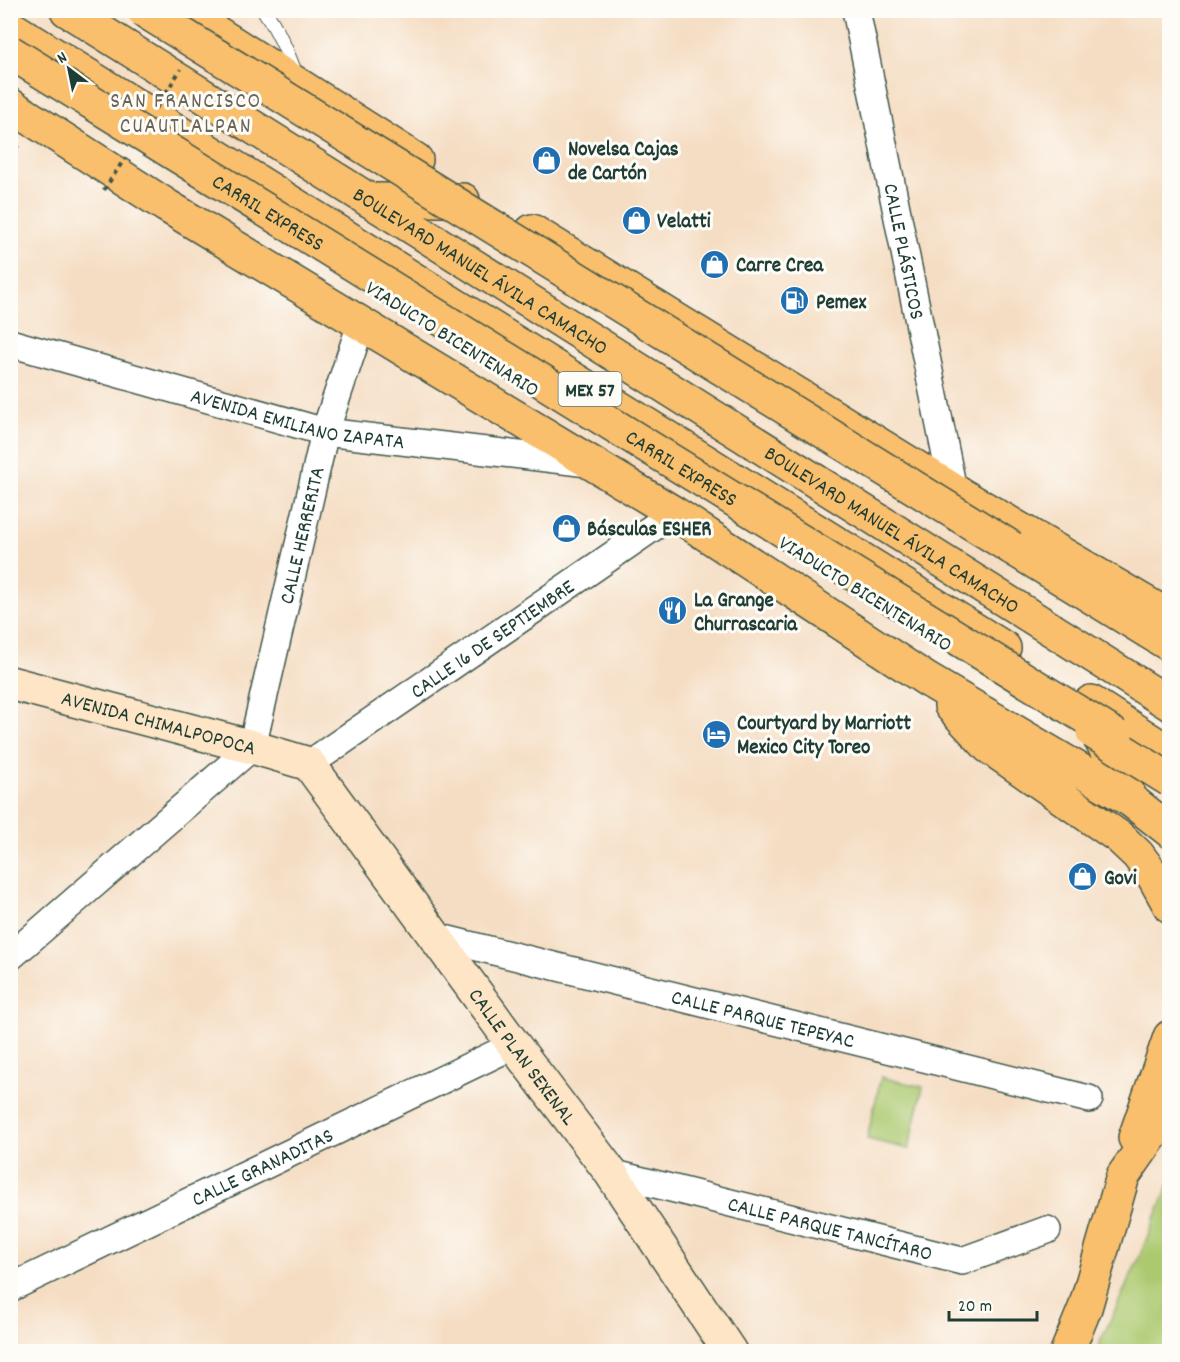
<svg xmlns="http://www.w3.org/2000/svg" width="1180" height="1362" viewBox="0 0 1180 1362" font-family="Dekko,sans-serif">
<style>
.green{fill:#acc970;stroke:#668352;stroke-width:1.5}
.lines{fill:none;stroke-linecap:round;stroke-linejoin:round}
.service-casing{stroke:#3f5549;stroke-width:16}
.minor-casing{stroke:#3f5549;stroke-width:30}
.secondary-casing{stroke:#3f5549;stroke-width:36}
.primary-casing{stroke:#3f5549;stroke-width:36}
.trunk-casing{stroke:#3f5549;stroke-width:36}
.motorway-casing{stroke:#3f5549;stroke-width:36}
.path{stroke:#3f5549;stroke-width:4;stroke-dasharray:4.5 4.5;stroke-linecap:butt}
.service{stroke:#fff;stroke-width:14}
.minor{stroke:#fff;stroke-width:27}
.secondary{stroke:#fde5c5;stroke-width:33}
.primary{stroke:#f9bf6d;stroke-width:33}
.trunk{stroke:#f9bf6d;stroke-width:33}
.motorway{stroke:#f9bf6d;stroke-width:33}
.motorway-bridge-casing{stroke:#3f5549;stroke-width:36;stroke-linecap:butt}
.path-bridge{stroke:#3f5549;stroke-width:4;stroke-dasharray:4.5 4.5;stroke-linecap:butt}
.motorway-bridge{stroke:#f9bf6d;stroke-width:33}
.labels{text-anchor:middle;stroke-width:6;stroke-linejoin:round;paint-order:stroke}
.shield{fill:#fdfcf7;stroke:#62766e;stroke-width:1.5}
.shield-label{font-size:20px;font-weight:bold;fill:#1f3d34}
.poi-label{font-size:21px;font-weight:bold;fill:#1f3d34;stroke:#fdfcf7;text-anchor:start}
.street-label{font-size:21px;fill:#1f3d34;stroke:#fdfcf7}
.neighbourhood-label{font-size:22px;letter-spacing:1.5px;fill:#6a6459;stroke:#fdfcf7}
</style>
<rect width="100%" height="100%" fill="#fdfcf7"/>
<filter id="ink" filterUnits="userSpaceOnUse"><feTurbulence type="fractalNoise" baseFrequency=".0167" numOctaves="2"/><feDisplacementMap in="SourceGraphic" scale="12" xChannelSelector="R" yChannelSelector="G"/><feConvolveMatrix kernelMatrix="1 2 1 2 8 2 1 2 1" color-interpolation-filters="sRGB"/></filter>
<filter id="wash" filterUnits="userSpaceOnUse"><feTurbulence type="fractalNoise" baseFrequency=".008" numOctaves="4" result="noise"/><feDisplacementMap in="SourceGraphic" scale="24" xChannelSelector="R" yChannelSelector="G"/><feGaussianBlur stdDeviation="1.35" result="paint"/><feColorMatrix in="noise" values="0 0 0 0 0 0 0 0 0 0 0 0 0 0 0 0 0 1.4 0 .05"/><feComposite in="paint" operator="in"/></filter>
<g filter="url(#wash)">
<rect width="100%" height="100%" fill="#f5ddc3"/>
<path class="green" d="M881 1077 923 1087 909 1149 867 1139Z
M1169 1184V1351H1096L1138 1260Z"/>
</g>
<g filter="url(#ink)">
<g class="lines">
<defs>
<path id="service" d="M264 10C278 30 288 53 296 76"/>
<g id="minor">
<path id="s1" d="M856 10 953 490"/>
<path id="s2" d="M10 343 325 432 588 463"/>
<path id="s3" d="M309 764 674 513"/>
<path id="s4" d="M437 937 1089 1099"/>
<path id="s5" d="M10 957 252 747 325 432 361 324"/>
<path id="s6" d="M611 1173 962 1261 1047 1230"/>
<path id="s7" d="M10 1288 514 1045"/>
</g>
<g id="secondary">
<path id="s8" d="M10 683 252 747 309 764 514 1045 611 1173 730 1352"/>
</g>
<path id="primary" d="M181 10 416 160
M10 105 167 206 674 513 926 679 1132 801 1170 831
M532 231 953 490 1170 617
M951 706 989 747 1119 837 1138 855 1154 877 1170 906
M1135 1138 1170 1037
M1067 1352 1085 1308 1123 1176 1165 1116 1170 1107"/>
<g id="trunk">
<path id="s9" d="M67 10 1170 704"/>
<path d="M10 27 1004 648"/>
<path d="M1091 702 1170 753"/>
</g>
<path id="motorway" d="M369 200H463
M1012 548 1170 645
M1093 724 1132 801"/>
</defs>
<use href="#service" class="service-casing"/>
<use href="#minor" class="minor-casing"/>
<use href="#secondary" class="secondary-casing"/>
<use href="#primary" class="primary-casing"/>
<use href="#trunk" class="trunk-casing"/>
<use href="#motorway" class="motorway-casing"/>
<path class="path" d="M10 163 18 146"/>
<use href="#service" class="service"/>
<use href="#minor" class="minor"/>
<use href="#secondary" class="secondary"/>
<use href="#primary" class="primary"/>
<use href="#trunk" class="trunk"/>
<use href="#motorway" class="motorway"/>
<defs>
<g id="motorway-bridge">
<path d="M143 10 1012 548"/>
<path id="s10" d="M10 52 1116 736"/>
<path d="M1093 732 1170 780"/>
</g>
</defs>
<use href="#motorway-bridge" class="motorway-bridge-casing"/>
<path class="path-bridge" d="M156 108 181 69
M104 190 125 158"/>
<use href="#motorway-bridge" class="motorway-bridge"/>
</g>
</g>
<defs>
<symbol id="shop-disc" viewBox="-11 -11 22 22"><circle r="9.5" fill="#1f6fb2" stroke="#fdfcf7"/><path d="M-5-2.5h2.3a2.7 3.5 0 0 1 5.4 0H5L5.5 6h-11ZM-1.5-2.5h3a1.5 2.3 0 0 0-3 0Z" fill="#fff"/></symbol>
<symbol id="fuel-disc" viewBox="-11 -11 22 22"><circle r="9.5" fill="#1f6fb2" stroke="#fdfcf7"/><path d="M-5.5-6h7V0h2V4h1.3V-2.5L3-4.5l.8-.8L6-3V5H2.5V1h-1V6h-7ZM-4.2-4.7v3.2H.2V-4.7Z" fill="#fff"/></symbol>
<symbol id="restaurant-disc" viewBox="-11 -11 22 22"><circle r="9.5" fill="#1f6fb2" stroke="#fdfcf7"/><path d="M-5-6h1v4h1v-4h1v4h1v-4h1v5L-1.5 .5V6h-2V.5L-5-1ZM5-6V6H3V1.5H1.5Q1.5-4 5-6Z" fill="#fff"/></symbol>
<symbol id="hotel-disc" viewBox="-11 -11 22 22"><circle r="9.5" fill="#1f6fb2" stroke="#fdfcf7"/><path d="M-6-4.5h1.5V1H6V5H4.5V3h-9V5H-6ZM-4 0a1.8 1.8 0 1 1 3.6 0ZM.5 0V-2.5h3Q6-2.5 6 0Z" fill="#fff"/></symbol>
</defs>
<g fill-rule="evenodd">
<use href="#shop-disc" x="530" y="144" width="33" height="33"/>
<use href="#shop-disc" x="620" y="204" width="33" height="33"/>
<use href="#shop-disc" x="698" y="248" width="33" height="33"/>
<use href="#fuel-disc" x="778" y="284" width="33" height="33"/>
<use href="#shop-disc" x="550" y="512" width="33" height="33"/>
<use href="#restaurant-disc" x="656" y="594" width="33" height="33"/>
<use href="#hotel-disc" x="700" y="718" width="33" height="33"/>
<use href="#shop-disc" x="1066" y="860" width="33" height="33"/>
</g>
<g class="labels">
<rect class="shield" x="558.5" y="372" width="63" height="34" rx="4.5"/>
<g class="shield-label">
<text x="590" y="396">MEX 57</text>
</g>
<g class="poi-label">
<text x="568" y="155">Novelsa Cajas<tspan x="568" dy="24">de Cartón</tspan></text>
<text x="657" y="227">Velatti</text>
<text x="736" y="271">Carre Crea</text>
<text x="816" y="308">Pemex</text>
<text x="587" y="535">Básculas ESHER</text>
<text x="694" y="606">La Grange<tspan x="694" dy="24">Churrascaria</tspan></text>
<text x="737" y="729">Courtyard by Marriott<tspan x="737" dy="24">Mexico City Toreo</tspan></text>
<text x="1104" y="884">Govi</text>
</g>
<g class="street-label">
<text dy="7" stroke="none"><textPath href="#s10" startOffset="304">CARRIL EXPRESS</textPath></text>
<text dy="7" stroke="none"><textPath href="#s1" startOffset="246">CALLE PLÁSTICOS</textPath></text>
<text dy="7" stroke="none"><textPath href="#s9" startOffset="489">BOULEVARD MANUEL ÁVILA CAMACHO</textPath></text>
<text transform="translate(453 338) rotate(32)" y="7">VIADUCTO BICENTENARIO</text>
<text dy="7" stroke="none"><textPath href="#s2" startOffset="298">AVENIDA EMILIANO ZAPATA</textPath></text>
<text dy="7" stroke="none"><textPath href="#s10" startOffset="790">CARRIL EXPRESS</textPath></text>
<text dy="7" stroke="none"><textPath href="#s9" startOffset="975">BOULEVARD MANUEL ÁVILA CAMACHO</textPath></text>
<text dy="7" stroke="none"><textPath href="#s5" startOffset="538">CALLE HERRERITA</textPath></text>
<text transform="translate(866 593) rotate(32)" y="7">VIADUCTO BICENTENARIO</text>
<text dy="7" stroke="none"><textPath href="#s3" startOffset="222">CALLE 16 DE SEPTIEMBRE</textPath></text>
<text dy="7" stroke="none"><textPath href="#s8" startOffset="154">AVENIDA CHIMALPOPOCA</textPath></text>
<text dy="7" stroke="none"><textPath href="#s4" startOffset="336">CALLE PARQUE TEPEYAC</textPath></text>
<text dy="7" stroke="none"><textPath href="#s8" startOffset="672">CALLE PLAN SEXENAL</textPath></text>
<text dy="7" stroke="none"><textPath href="#s7" startOffset="280">CALLE GRANADITAS</textPath></text>
<text dy="7" stroke="none"><textPath href="#s6" startOffset="226">CALLE PARQUE TANCÍTARO</textPath></text>
</g>
<g class="neighbourhood-label">
<text x="186" y="107">SAN FRANCISCO<tspan x="186" dy="25">CUAUTLALPAN</tspan></text>
</g>
</g>
<rect width="1180" height="1362" fill="none" stroke="#fdfcf7" stroke-width="36"/>
<g transform="translate(69 69) rotate(328)" stroke="#fdfcf7" stroke-width="4.5" paint-order="stroke">
<path d="M0-4.5L10 22L0 15L-10 22Z" fill="#1f3d34"/>
<text y="-9" font-size="16" font-weight="bold" text-anchor="middle" fill="#1f3d34">N</text>
</g>
<path d="M949 1311v9h88v-9" fill="none" stroke="#1f3d34" stroke-width="3"/>
<text x="958" y="1311" font-size="18" fill="#1f3d34" stroke="#fdfcf7" stroke-width="4.5" paint-order="stroke">20 m</text>
</svg>
